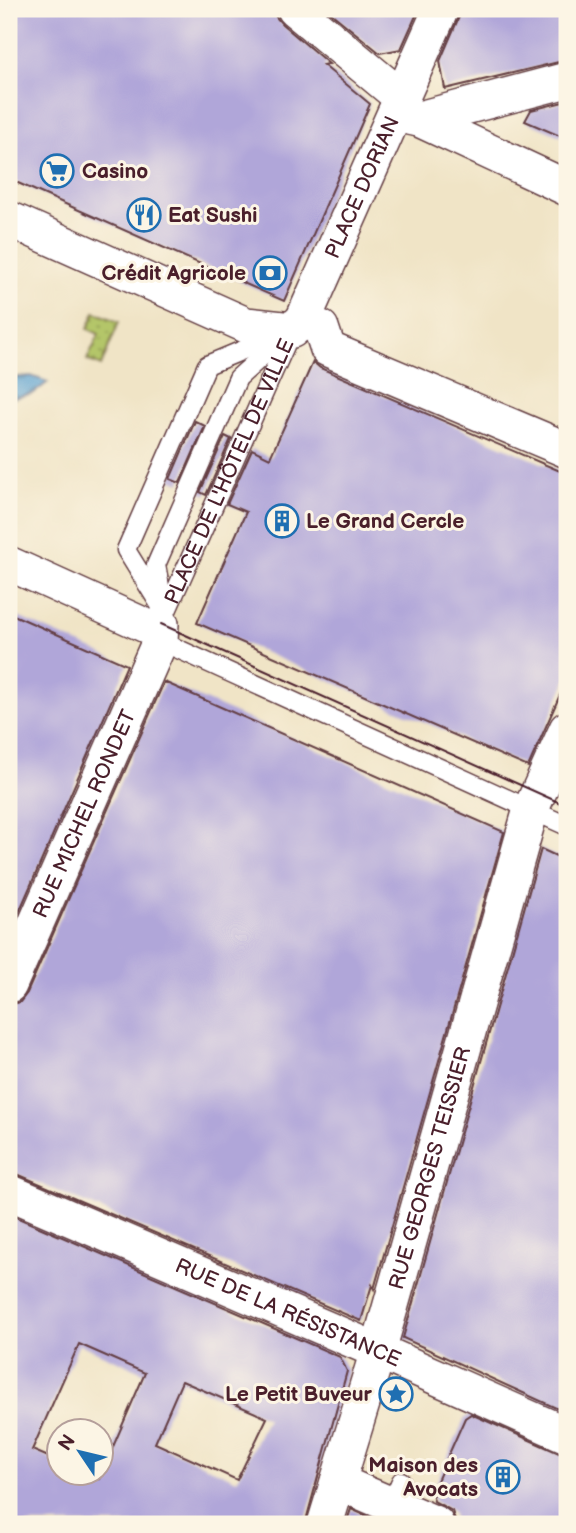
<svg xmlns="http://www.w3.org/2000/svg" width="576" height="1533" viewBox="0 0 576 1533" font-family="'Balsamiq Sans',sans-serif">
<style>
.garden{fill:url(#garden-dots);stroke:#7f724a;stroke-width:2}
.water{fill:url(#water-waves);stroke:#52607e;stroke-width:2}
.building{fill:#b0a6d9;fill-rule:evenodd}
.lines{fill:none;stroke-linecap:round;stroke-linejoin:round}
.lane-casing{stroke:#633d42;stroke-width:21}
.street-casing{stroke:#633d42;stroke-width:38}
.lane{stroke:#fff;stroke-width:18}
.street{stroke:#fff;stroke-width:35}
.tram{stroke:#4a1f2b;stroke-width:2}
.labels{text-anchor:middle;stroke-width:6;stroke-linejoin:round;paint-order:stroke}
.poi-label{font-size:21px;font-weight:bold;fill:#4a1f2b;stroke:#fcf5e5;text-anchor:start}
.street-label{font-size:21px;fill:#4a1f2b;stroke:#fcf5e5}
</style>
<defs>
<pattern id="garden-dots" width="8" height="8" patternUnits="userSpaceOnUse" patternTransform="scale(1.75)"><rect width="8" height="8" fill="#b4c669"/><path d="M2 2h.1M6 6h.1" fill="none" stroke="#94a057" stroke-width="1.8" stroke-linecap="round"/></pattern>
<pattern id="water-waves" width="16" height="10" patternUnits="userSpaceOnUse" patternTransform="scale(1.75)"><rect width="16" height="10" fill="#5ba1d0"/><path d="M0 5q4-4 8 0t8 0" fill="none" stroke="#4d83a9"/></pattern>
</defs>
<rect width="100%" height="100%" fill="#fcf5e5"/>
<filter id="ink" filterUnits="userSpaceOnUse"><feTurbulence type="fractalNoise" baseFrequency=".0143" numOctaves="2"/><feDisplacementMap in="SourceGraphic" scale="14" xChannelSelector="R" yChannelSelector="G"/><feConvolveMatrix kernelMatrix="1 2 1 2 8 2 1 2 1" color-interpolation-filters="sRGB"/></filter>
<filter id="wash" filterUnits="userSpaceOnUse"><feTurbulence type="fractalNoise" baseFrequency=".00686" numOctaves="4" result="noise"/><feDisplacementMap in="SourceGraphic" scale="28" xChannelSelector="R" yChannelSelector="G"/><feGaussianBlur stdDeviation="1.57" result="paint"/><feColorMatrix in="noise" values="0 0 0 0 0 0 0 0 0 0 0 0 0 0 0 0 0 1.4 0 .05"/><feComposite in="paint" operator="in"/></filter>
<g filter="url(#wash)">
<rect width="100%" height="100%" fill="#f0e4c6"/>
<path class="garden" d="M95 312 119 322 101 366 87 360 99 334 88 329Z"/>
<path class="water" d="M31 376 48 382 34 393 9 399V378Z"/>
<g id="blocks">
<path class="building" d="M9 9H275L276 17 282 24 329 64 323 65 370 104 284 301 9 179Z
M326 9H419L401 49 380 53Z
M461 9H567V60L445 89 440 61 459 17Z
M567 101V139L525 121 531 110Z
M313 362 320 368 567 474V679L528 767 197 623 246 512 227 504 252 449 270 458Z
M195 421 205 426 180 483 170 479Z
M225 436 231 439 206 495 200 492Z
M9 613 127 665 9 935Z
M164 682 504 832 374 1289 372 1285 361 1321 17 1174 9 1172V1005L20 1002 27 993Z
M541 849 567 861V1413L403 1338Z
M9 1214 340 1357 347 1371 305 1524H9ZM79 1344 145 1373 99 1479 87 1474H60V1462L32 1450ZM182 1381 267 1418 237 1480 155 1443Z
M471 1414 559 1453 567 1455V1524H456L452 1511 434 1501 432 1492 465 1418Z
M351 1509 367 1516 385 1524H346Z"/>
</g>
</g>
<g filter="url(#ink)">
<use href="#blocks" fill-opacity="0" stroke="#633d42" stroke-width="2"/>
<g class="lines">
<defs>
<g id="lane">
<path id="s1" d="M9 555 161 624 292 330"/>
<path d="M9 572 567 826"/>
<path d="M163 603 156 565 238 378 281 339"/>
<path d="M165 613 126 550 207 365 279 335"/>
<path d="M390 1505 401 1481"/>
</g>
<g id="street">
<path d="M295 9 402 98"/>
<path d="M395 114 419 119 567 188"/>
<path d="M419 119 567 80"/>
<path id="s2" d="M9 219 246 325 292 330 303 320 441 9"/>
<path d="M303 320 321 328 328 349 567 450"/>
<path id="s3" d="M9 985 160 641 161 624"/>
<path id="s4" d="M9 1192 378 1351 567 1435"/>
<path d="M338 1482 436 1524"/>
<path id="s5" d="M325 1524 378 1351 531 809 567 729"/>
</g>
</defs>
<use href="#lane" class="lane-casing"/>
<use href="#street" class="street-casing"/>
<use href="#lane" class="lane"/>
<use href="#street" class="street"/>
<path class="tram" d="M161 624 567 806"/>
</g>
</g>
<defs>
<symbol id="supermarket-ring" viewBox="-11 -11 22 22"><circle r="9.5" fill="#fcf5e5" stroke="#1f6fb2" stroke-width="1.5"/><path d="M-6-5.5h2.5l.6 2H6L4.5 2H-2.5L-4.4-4H-6ZM-1.5 3.2a1.3 1.3 0 1 0 .1 0ZM3 3.2a1.3 1.3 0 1 0 .1 0Z" fill="#1f6fb2"/></symbol>
<symbol id="restaurant-ring" viewBox="-11 -11 22 22"><circle r="9.5" fill="#fcf5e5" stroke="#1f6fb2" stroke-width="1.5"/><path d="M-5-6h1v4h1v-4h1v4h1v-4h1v5L-1.5 .5V6h-2V.5L-5-1ZM5-6V6H3V1.5H1.5Q1.5-4 5-6Z" fill="#1f6fb2"/></symbol>
<symbol id="bank-ring" viewBox="-11 -11 22 22"><circle r="9.5" fill="#fcf5e5" stroke="#1f6fb2" stroke-width="1.5"/><path d="M-6-4H6V4H-6ZM0-2.3a2.3 2.3 0 1 0 0 4.6a2.3 2.3 0 1 0 0-4.6Z" fill="#1f6fb2"/></symbol>
<symbol id="building-ring" viewBox="-11 -11 22 22"><circle r="9.5" fill="#fcf5e5" stroke="#1f6fb2" stroke-width="1.5"/><path d="M-4-6H4V6H1V3H-1V6H-4ZM-2.5-4.3h1.7v1.8h-1.7ZM.8-4.3h1.7v1.8H.8ZM-2.5-1h1.7V.8h-1.7ZM.8-1h1.7V.8H.8Z" fill="#1f6fb2"/></symbol>
<symbol id="sight-ring" viewBox="-11 -11 22 22"><circle r="9.5" fill="#fcf5e5" stroke="#1f6fb2" stroke-width="1.5"/><path d="M0-6L1.8-2.2L6-1.7L2.9 1.2L3.7 5.4L0 3.3L-3.7 5.4L-2.9 1.2L-6-1.7L-1.8-2.2Z" fill="#1f6fb2"/></symbol>
</defs>
<g fill-rule="evenodd">
<use href="#supermarket-ring" x="38" y="152" width="38" height="38"/>
<use href="#restaurant-ring" x="125" y="196" width="38" height="38"/>
<use href="#bank-ring" x="251" y="254" width="38" height="38"/>
<use href="#building-ring" x="263" y="502" width="38" height="38"/>
<use href="#sight-ring" x="377" y="1375" width="38" height="38"/>
<use href="#building-ring" x="484" y="1458" width="38" height="38"/>
</g>
<g class="labels">
<g class="poi-label">
<text x="82" y="178">Casino</text>
<text x="168" y="222">Eat Sushi</text>
<text x="246" y="280" text-anchor="end">Crédit Agricole</text>
<text x="306" y="528">Le Grand Cercle</text>
<text x="372" y="1401" text-anchor="end">Le Petit Buveur</text>
<text x="478" y="1472" text-anchor="end">Maison des<tspan x="478" dy="24">Avocats</tspan></text>
</g>
<g class="street-label">
<text dy="7" stroke="none"><textPath href="#s2" startOffset="466">PLACE DORIAN</textPath></text>
<text dy="7" stroke="none"><textPath href="#s1" startOffset="334">PLACE DE L'HÔTEL DE VILLE</textPath></text>
<text dy="7" stroke="none"><textPath href="#s3" startOffset="187">RUE MICHEL RONDET</textPath></text>
<text dy="7" stroke="none"><textPath href="#s5" startOffset="371">RUE GEORGES TEISSIER</textPath></text>
<text dy="7" stroke="none"><textPath href="#s4" startOffset="304">RUE DE LA RÉSISTANCE</textPath></text>
</g>
</g>
<rect width="576" height="1533" fill="none" stroke="#fcf5e5" stroke-width="35"/>
<g transform="translate(80 1452) rotate(305)"><circle r="33" fill="#fcf5e5" stroke="#b59f9b" stroke-width="2"/>
<path d="M0-5L12 26L0 18L-12 26Z" fill="#1f6fb2"/>
<text y="-10" font-size="19" font-weight="bold" text-anchor="middle" fill="#4a1f2b">N</text>
</g>
</svg>
